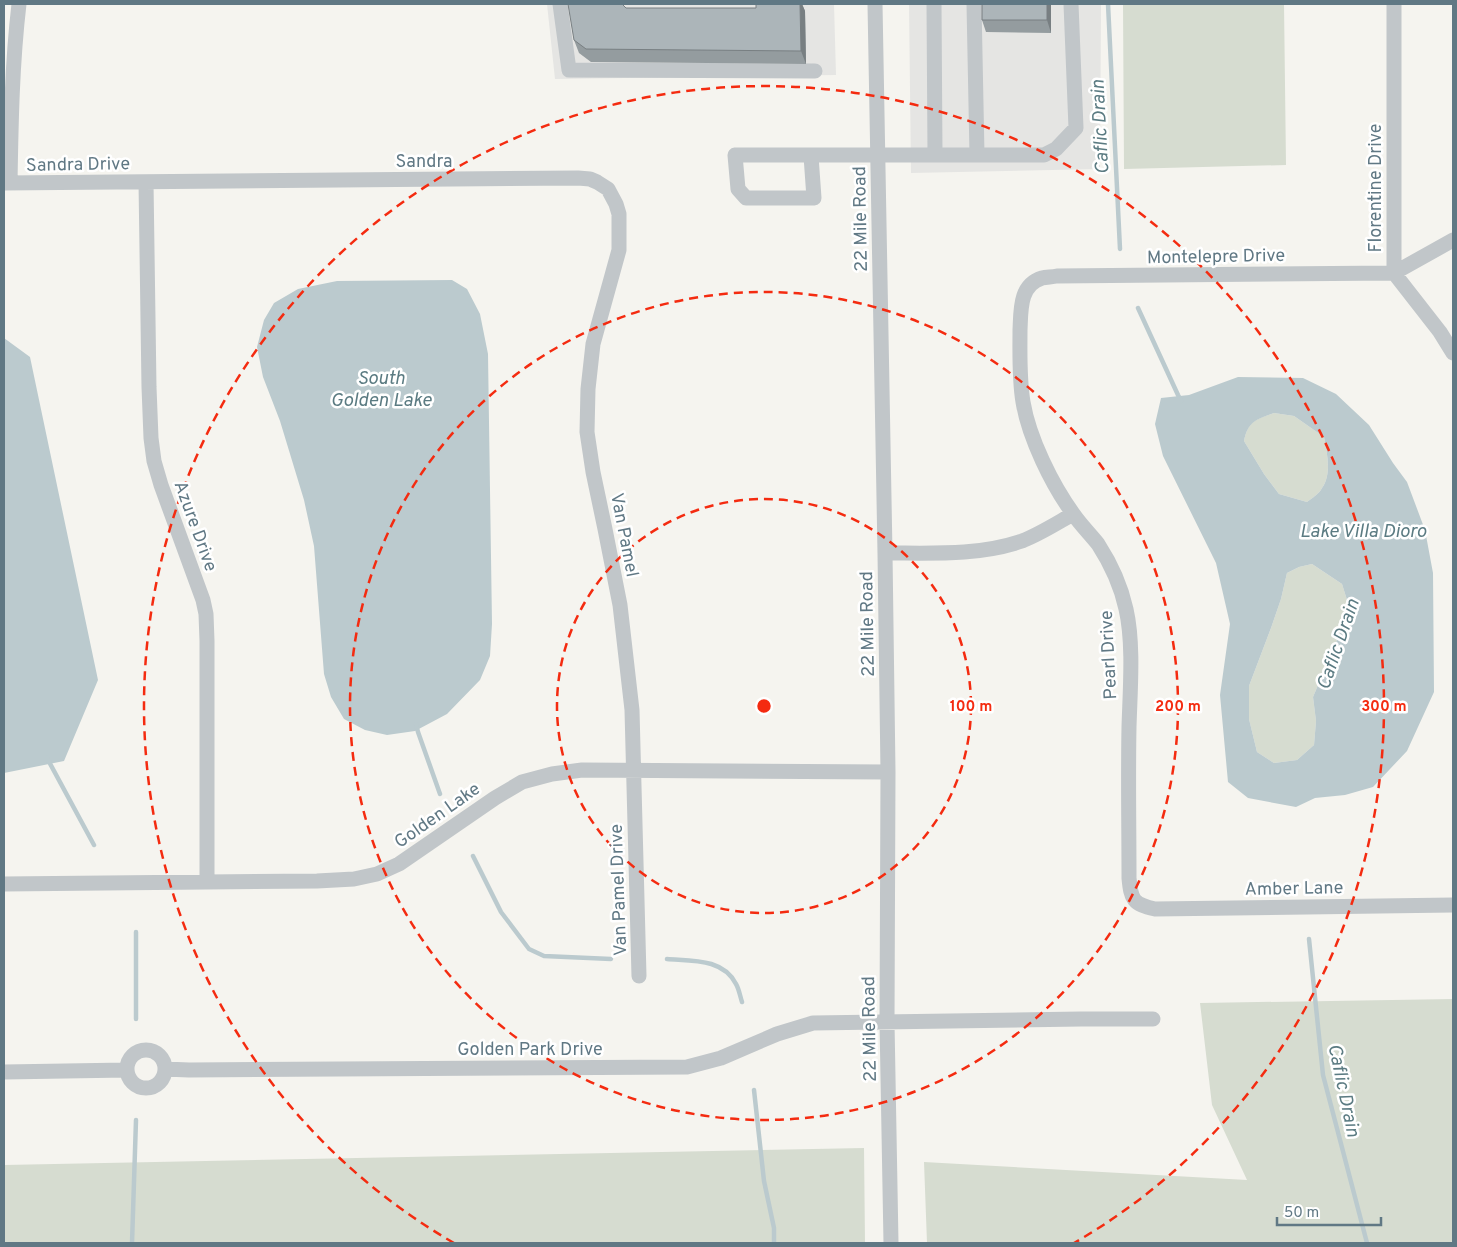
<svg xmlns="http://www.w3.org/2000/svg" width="1457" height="1247" viewBox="0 0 1457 1247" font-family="Overpass,sans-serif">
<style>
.built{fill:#e5e5e3}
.green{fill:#d6dcd0}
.water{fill:#bbcace;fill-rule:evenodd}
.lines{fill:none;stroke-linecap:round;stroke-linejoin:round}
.stream{stroke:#bbcace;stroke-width:4.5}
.minor{stroke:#c1c6c9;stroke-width:15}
.wall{fill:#949c9f}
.shaded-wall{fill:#787f82}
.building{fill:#acb5b9;stroke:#787f82}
.ring{fill:none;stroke:#f42b10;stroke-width:2.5;stroke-dasharray:9 6}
.labels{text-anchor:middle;stroke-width:5;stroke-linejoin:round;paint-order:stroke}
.street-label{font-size:18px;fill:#607884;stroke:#fff}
.water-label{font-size:19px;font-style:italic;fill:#5b7b82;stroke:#fff}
.centre{fill:#f42b10;stroke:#fff;stroke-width:2.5}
.ring-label{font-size:15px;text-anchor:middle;font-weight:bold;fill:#f42b10;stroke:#fff;stroke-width:5;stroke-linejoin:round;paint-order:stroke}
</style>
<rect width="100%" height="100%" fill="#f5f4ef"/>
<path class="built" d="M547 4H834L836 75 555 79Z
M909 4H1101L1100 169 911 173Z"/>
<path class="green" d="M1123 4H1284L1286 165 1124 169Z
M1274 413 1294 416 1324 437C1327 453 1332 474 1322 488 1319 494 1312 498 1307 502L1279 494 1264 474 1244 441C1248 421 1256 419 1274 413Z
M1312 564 1342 584 1347 600 1343 626 1313 697 1316 721 1314 745 1297 760 1274 763 1257 752 1249 719V686L1271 628 1281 599 1287 573 1299 567Z
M1453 999V1243H927L924 1162 1247 1180 1212 1105 1200 1003Z
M864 1148 865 1243H4V1165Z"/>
<path class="water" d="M452 280 467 289 480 314 488 354 492 624 490 656 480 680 447 714 415 731 387 735 365 730 344 719 331 697 324 674 314 546 304 500 280 421 263 377 257 347 264 320 274 303 298 289 337 281Z
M4 338 30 357 98 680 64 761 4 773Z
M1238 377 1303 378 1336 394 1369 425 1393 463 1407 482 1425 530 1433 573 1434 692 1407 751 1373 787 1345 795 1315 798 1296 807 1248 798 1228 782 1220 695 1230 624 1216 563 1163 456 1155 424 1161 398 1189 395ZM1274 413 1294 416 1324 437C1327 453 1332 474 1322 488 1319 494 1312 498 1307 502L1279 494 1264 474 1244 441C1248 421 1257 419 1274 413ZM1312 564 1342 584 1347 600 1343 626 1313 697 1316 721 1314 745 1297 760 1274 763 1257 752 1249 719V686L1271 628 1281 599 1287 573 1299 567Z"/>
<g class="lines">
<path class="stream" d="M1108 4 1120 249
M1138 308 1178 395 1181 401
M416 724 418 732 440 794
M47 758 94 845
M473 856 501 912 529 949 544 956 611 959
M136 932V1019
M1309 939 1323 1075 1367 1243
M667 959C691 961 723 958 736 984 739 989 740 996 742 1002
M754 1090 764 1181 774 1228V1243
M132 1243 136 1120"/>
<path class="minor" d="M560 4 569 70 815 71
M875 4 885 553 888 772 887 1022 891 1243
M934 4 935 155
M974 4 977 155
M1394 4V273L1440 332 1453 353
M811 156 814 198H746L738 189 735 155H1044L1056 149 1076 128 1071 4
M146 182 149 387 151 438 154 461 161 485 203 600 206 614 207 641V882
M4 183 578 178 590 179 597 182 608 189 616 204 619 214V250L593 344 588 389 587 432 593 472 605 529 620 605 632 710 639 976
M10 183C11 123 12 64 19 4
M1453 240 1394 273 1057 276C1052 277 1046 277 1042 278 1019 285 1021 311 1020 330 1020 353 1019 378 1023 402 1029 438 1052 485 1074 515 1081 525 1090 534 1098 544 1111 564 1121 586 1126 609 1134 644 1130 691 1129 727 1128 777 1129 828 1129 878 1131 900 1133 904 1155 909L1453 905
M885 553C931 553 978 556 1022 541 1040 534 1057 523 1073 514
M4 884 317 881 354 879 377 874 399 864 495 798 522 782 552 774 582 770 888 772
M127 1069a19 19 0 1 1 38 0a19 19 0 1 1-38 0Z
M165 1069 189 1070 687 1067 721 1058 777 1034 813 1023 1081 1019H1153
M4 1072 127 1070"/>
</g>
<path class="wall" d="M756 4H802L805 11 806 64 591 62 579 53 574 40 626 8H756Z
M1051 4V33L986 32 982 20Z"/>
<path class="shaded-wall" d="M800 4H802L805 11 806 64 801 51Z
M1047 4H1051V33L1047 20Z"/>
<path class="building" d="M568 4H622L626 8H756V4H800L801 51 586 49 574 40Z
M982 4H1047V20H982Z"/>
<g class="ring">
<circle cx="764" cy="706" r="207"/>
<circle cx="764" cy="706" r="414"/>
<path d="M454 1243A620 620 0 1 1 1074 1243"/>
</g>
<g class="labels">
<g class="street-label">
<text x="424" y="167">Sandra</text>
<text transform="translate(78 164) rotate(-1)" y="6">Sandra Drive</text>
<text transform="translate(1375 188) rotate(-90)" y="6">Florentine Drive</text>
<text transform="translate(860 219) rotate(-91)" y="6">22 Mile Road</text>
<text transform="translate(1216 256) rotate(-1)" y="6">Montelepre Drive</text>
<text transform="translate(196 526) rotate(70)" y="6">Azure Drive</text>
<text transform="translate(625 535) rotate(79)" y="6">Van Pamel</text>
<text transform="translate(867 624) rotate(-91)" y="6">22 Mile Road</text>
<text transform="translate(1108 655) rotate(-93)" y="6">Pearl Drive</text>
<text transform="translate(437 815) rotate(-35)" y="6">Golden Lake</text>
<text transform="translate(1294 888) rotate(-1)" y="6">Amber Lane</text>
<text transform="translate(618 890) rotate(-92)" y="6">Van Pamel Drive</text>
<text transform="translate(869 1029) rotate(-91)" y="6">22 Mile Road</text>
<text x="530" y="1055">Golden Park Drive</text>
</g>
<g class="water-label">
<text transform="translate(1099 127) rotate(-93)" y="7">Caflic Drain</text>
<text x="381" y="384">South<tspan x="381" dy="22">Golden Lake</tspan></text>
<text x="1363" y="537">Lake Villa Dioro</text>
<text transform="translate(1337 644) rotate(-71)" y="7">Caflic Drain</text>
<text transform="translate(1345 1090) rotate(78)" y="7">Caflic Drain</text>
</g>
</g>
<circle cx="764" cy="706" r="8" class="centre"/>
<g class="ring-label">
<text x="971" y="711">100 m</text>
<text x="1178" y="711">200 m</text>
<text x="1384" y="711">300 m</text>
</g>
<rect width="1457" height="1247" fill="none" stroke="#607884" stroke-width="10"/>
<path d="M1277 1217v8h104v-8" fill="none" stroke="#607884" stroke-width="2.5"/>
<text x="1284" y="1217" font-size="15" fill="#607884" stroke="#ffffff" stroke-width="4" paint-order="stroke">50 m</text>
</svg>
